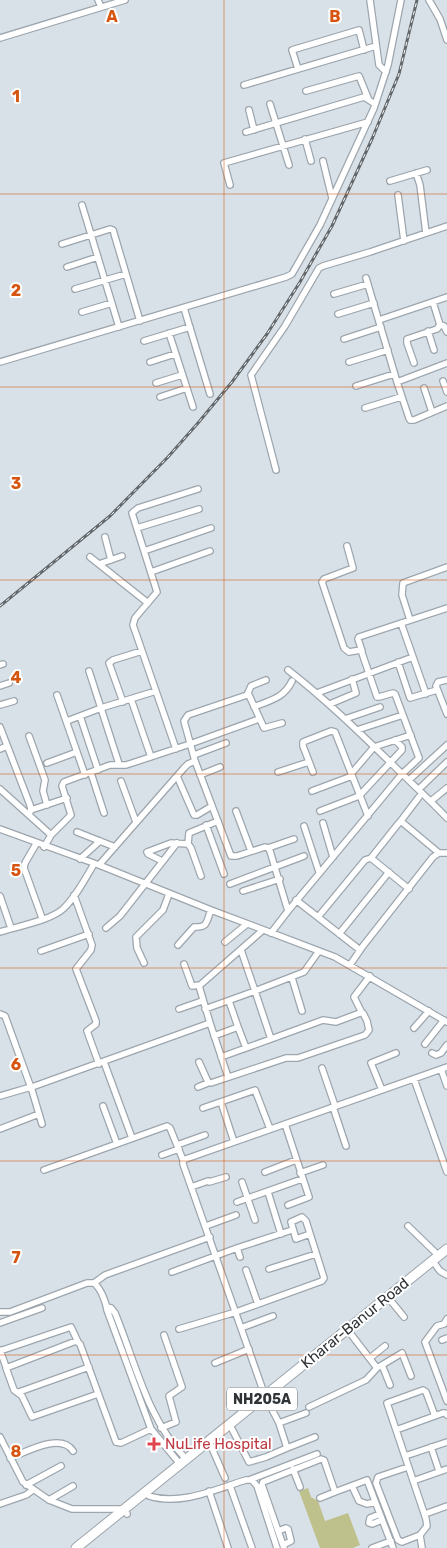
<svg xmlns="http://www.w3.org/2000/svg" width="447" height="1548" viewBox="0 0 447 1548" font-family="Rubik,sans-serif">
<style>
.green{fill:#bfc18c}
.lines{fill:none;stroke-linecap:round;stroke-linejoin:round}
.minor-casing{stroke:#9da5ad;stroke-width:8}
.highway-casing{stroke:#9da5ad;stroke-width:11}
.minor{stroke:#fff;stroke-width:5.5}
.highway{stroke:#fff;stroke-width:9}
.rail-casing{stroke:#61676b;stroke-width:3}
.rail{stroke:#fff;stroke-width:1;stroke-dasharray:4;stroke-linecap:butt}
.grid{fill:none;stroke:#d65510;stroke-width:1;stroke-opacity:0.55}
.health-dot{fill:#e0444e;stroke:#fff;stroke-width:2}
.labels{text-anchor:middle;stroke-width:4;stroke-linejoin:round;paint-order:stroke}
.shield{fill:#fff;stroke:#6e7173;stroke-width:1}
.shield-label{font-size:14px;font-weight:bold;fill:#303437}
.street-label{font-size:15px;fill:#303437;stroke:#fff}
.health-label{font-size:15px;fill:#be3a42;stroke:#fff;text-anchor:start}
.grid-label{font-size:16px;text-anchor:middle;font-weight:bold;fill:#d65510;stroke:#fff;stroke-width:4;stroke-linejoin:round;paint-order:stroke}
</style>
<rect width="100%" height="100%" fill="#d8e1e8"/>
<path class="green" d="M308 1488 311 1497 318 1501 325 1521 348 1513 360 1545 353 1548H320L299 1491Z"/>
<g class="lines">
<defs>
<path id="minor" d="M98 0 101 7
M370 0 379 65 386 72
M429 0 440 19 447 40
M0 38 125 0
M298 69 292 50 359 30 364 50
M244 85 376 46
M306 91 359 76 368 98
M270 104 289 165
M249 110 254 130
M246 132 364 97 375 104
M305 139 311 161
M323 161 332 198
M416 173 420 185 426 233
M390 181 427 170
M230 185 224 163 368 122
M398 195 404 241
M82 205 119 327
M62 244 110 229 113 230 140 321
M67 267 98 257
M366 278 397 382 409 418 410 420H414L447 406
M75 289 126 274
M334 294 368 284
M184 308 210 394
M82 312 112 303
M338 314 374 303
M379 320 447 297
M440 325 444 326 447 332
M428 331 434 350
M169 333 193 407
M344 339 381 327
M144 341 190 327
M0 362 286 277 292 274 320 225 374 108 388 65 401 0
M150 362 175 354
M349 362 388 350
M414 363 407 343V339L437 329 440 325 433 302
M443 381 447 392
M397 382 447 363
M156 383 182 375
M356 386 394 374
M424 388 432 412
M160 397 187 388
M365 408 401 397
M276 470 251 375 285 326 319 268 323 266 370 252 447 226
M137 528 199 509
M105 537 111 560
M144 551 211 528
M90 557 148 603
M99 564 122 556
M151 572 210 551
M410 620 402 595 403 583 447 567
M401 623 426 694
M362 651 358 639 359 637 447 608
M398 662 410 698 437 690
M0 665 3 664
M288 670C324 698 357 730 390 762 409 781 428 798 447 818
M89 671 119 764
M266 680 251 686 247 695 188 715 184 721 195 761 231 856H237L265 847 268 848 270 851 288 911 271 933
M447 680 438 682 436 686 447 714
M0 686 9 683
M248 693 264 728 282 723
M317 693 413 657
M57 695 85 775
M131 699 151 757
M123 702 109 663 113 660 142 651
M330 704 356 693 352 679
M0 705 14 701
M254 707C271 700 284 698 292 681
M80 716 98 770
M345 719 380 707
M67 721 101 708 156 691
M0 727 30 805 31 809 29 815
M357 730 403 715
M29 736 45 780 43 791 47 805
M0 749 7 746
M176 749 133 625 135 618 157 592 132 513 138 508 198 489
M194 755 226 743
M47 763 77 752
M278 772 309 762
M313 772 303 746V742L331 731 335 732 368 816
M91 773 104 813
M351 774 374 747 411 735
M200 775 220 767
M177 776 194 815H197L212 806
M409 780 447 745
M121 781 136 822
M0 789 50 834V837L44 847
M419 789 447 762
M312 791 352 776
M431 801 447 788
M31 810 67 798
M236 811 251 851
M320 811 359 796 402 750V747L395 740
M400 822 419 797
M323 823 333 857
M206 825 224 874
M304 826 319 872
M0 829 99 865 211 910 335 957 447 1022
M77 832 115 847
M51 835 71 815 62 786 64 782 110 765H126L190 744 259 719
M36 844 25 863 24 868 42 918
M188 844 189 833 218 821
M268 848 294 839
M80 859 100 841
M162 861 148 854 147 852 171 843 188 844 191 848 201 876
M99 865 184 768 188 764 195 761
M230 884 304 856
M409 889 371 858 398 824 400 822 403 823 439 853
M243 891 280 879
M74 895 92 945 91 950 76 969 96 1021V1024L87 1031 99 1064
M0 896 11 928
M296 900 360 950
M288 911 402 774 419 758 395 694 393 693 379 697H377L361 650 349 652 344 648 322 582 324 579 353 568 347 546
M318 917 365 860 371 858
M106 928 120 916 177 843
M0 932C18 926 49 921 63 909 76 897 85 879 94 864
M339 934 389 872
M225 942 247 924
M178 945 194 927C208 928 206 922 211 910
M241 950 255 991 304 972 319 951
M41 951 89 934
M144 963 137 948 136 937 163 910 169 894
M184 964 192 986 200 985
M350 965 363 946 433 857 439 853H447
M292 978 302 1011
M179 1009 202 1001
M362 1013 354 997 370 976
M0 1014 5 1016 30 1085 32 1087 210 1023 199 986 263 930
M210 1023 228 1077
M238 1027 246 1048
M414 1028 429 1011
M214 1036 238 1027 229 1001
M425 1044 444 1020
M432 1053 436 1055 441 1053 447 1045
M221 1057 271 1039
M104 1062 132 1138
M199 1062 208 1082 211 1083 286 1058H298L365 1035 369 1030 367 1021 363 1013H360L336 1022 323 1020 271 1039 255 991 205 1009
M322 1068 335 1106
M441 1069 447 1086
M414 1079 447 1172
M198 1087 208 1083
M382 1090 371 1063 396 1053
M0 1096 31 1087 42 1124
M221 1102 234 1142
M103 1106 117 1144
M333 1107 346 1146
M203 1108 255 1090 270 1129
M285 1124 309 1197 288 1205
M0 1129 39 1114
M177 1145 205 1135
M162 1155 179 1149
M44 1170 167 1126 170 1128 183 1160
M265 1172 296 1160
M300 1173 323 1165
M242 1182 255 1220
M191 1187 208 1181 209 1182 226 1177
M268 1192 281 1234
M237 1202 302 1179
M206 1226 236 1215
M408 1226 439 1256
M237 1248 240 1257
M435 1264 440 1271 447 1275
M269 1269 316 1254
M246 1270 258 1304
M172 1272 237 1248 292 1230
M94 1283 105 1275 210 1237
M391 1301 404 1317
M107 1307 111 1308 115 1313C136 1364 147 1419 186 1459
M0 1312H10L87 1283H94C101 1289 106 1302 107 1310L151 1429 180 1464
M447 1319 444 1324 437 1326 425 1342 447 1401
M0 1323 42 1308
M241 1328 273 1316
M179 1329 236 1312 322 1281 324 1278 306 1221 302 1217 291 1222 296 1239 310 1234
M442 1340 447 1338
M0 1350 6 1367
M0 1351 71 1327 78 1342
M370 1358 385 1346
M215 1363 249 1349
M382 1365 390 1385
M377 1368 402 1353 411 1376
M19 1392 89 1367
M98 1394 32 1417 22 1396 14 1390 6 1368 76 1341 80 1344 116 1442 121 1443 151 1429
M309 1407 366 1380 377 1368 350 1333
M279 1423 306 1413
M161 1428 176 1422 169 1396 182 1387 164 1335
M232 1429 249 1462 266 1457 287 1448 279 1423 265 1396 183 1164V1160L447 1067
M396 1430 443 1413H445L447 1415
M0 1437 23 1482 49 1500 72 1509H124L127 1514
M211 1446 225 1478
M431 1447 439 1471
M287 1448 315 1437
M405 1456 447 1442
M10 1458C26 1452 61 1432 73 1451
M408 1467 378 1477 376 1483 398 1540 402 1542 420 1535
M293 1469 300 1487
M249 1480 317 1454
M413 1481 447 1469
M26 1485 61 1466
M230 1486 252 1548
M352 1486 359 1501 367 1504 375 1502
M209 1491 228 1548
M149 1496C181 1506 216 1489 246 1480H252L257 1486 277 1548
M320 1498 335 1492
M49 1500 73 1486
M0 1504 26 1495 33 1490
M380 1514 370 1518 369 1523 372 1524 382 1520
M425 1514 447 1506
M278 1531 286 1528 288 1529 291 1541 283 1545
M284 1548 262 1485 263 1482 321 1459 324 1460 335 1492 367 1480 393 1548
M372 1548 391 1541
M422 1548 420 1535 427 1526 426 1519 387 1403 423 1390 426 1392 435 1416"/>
<path id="highway" d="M76 1548 447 1249"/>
</defs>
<use href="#minor" class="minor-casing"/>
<use href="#highway" class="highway-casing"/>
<use href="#minor" class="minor"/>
<use href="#highway" class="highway"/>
<defs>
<path id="rail" d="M0 606 110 516 168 457 198 423 232 382 267 334 300 282 332 226 372 139 399 74 417 0"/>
</defs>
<use href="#rail" class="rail-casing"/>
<use href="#rail" class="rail"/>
</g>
<path class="grid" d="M224 0V1548M0 194H447M0 387H447M0 580H447M0 774H447M0 968H447M0 1161H447M0 1355H447"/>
<path class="health-dot" d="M151.5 1436.5h5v5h5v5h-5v5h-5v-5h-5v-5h5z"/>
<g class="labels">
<rect class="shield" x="227" y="1387.5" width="70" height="23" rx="4"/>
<g class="shield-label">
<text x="262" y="1404">NH205A</text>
</g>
<g class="street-label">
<text transform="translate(355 1323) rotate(-39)" y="5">Kharar-Banur Road</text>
</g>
<g class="health-label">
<text x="165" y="1449">NuLife Hospital</text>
</g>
</g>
<g class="grid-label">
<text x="112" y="22">A</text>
<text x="335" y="22">B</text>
<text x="16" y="102">1</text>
<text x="16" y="296">2</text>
<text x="16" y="489">3</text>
<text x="16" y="683">4</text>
<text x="16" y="876">5</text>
<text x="16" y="1070">6</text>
<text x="16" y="1263">7</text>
<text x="16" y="1457">8</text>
</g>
</svg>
